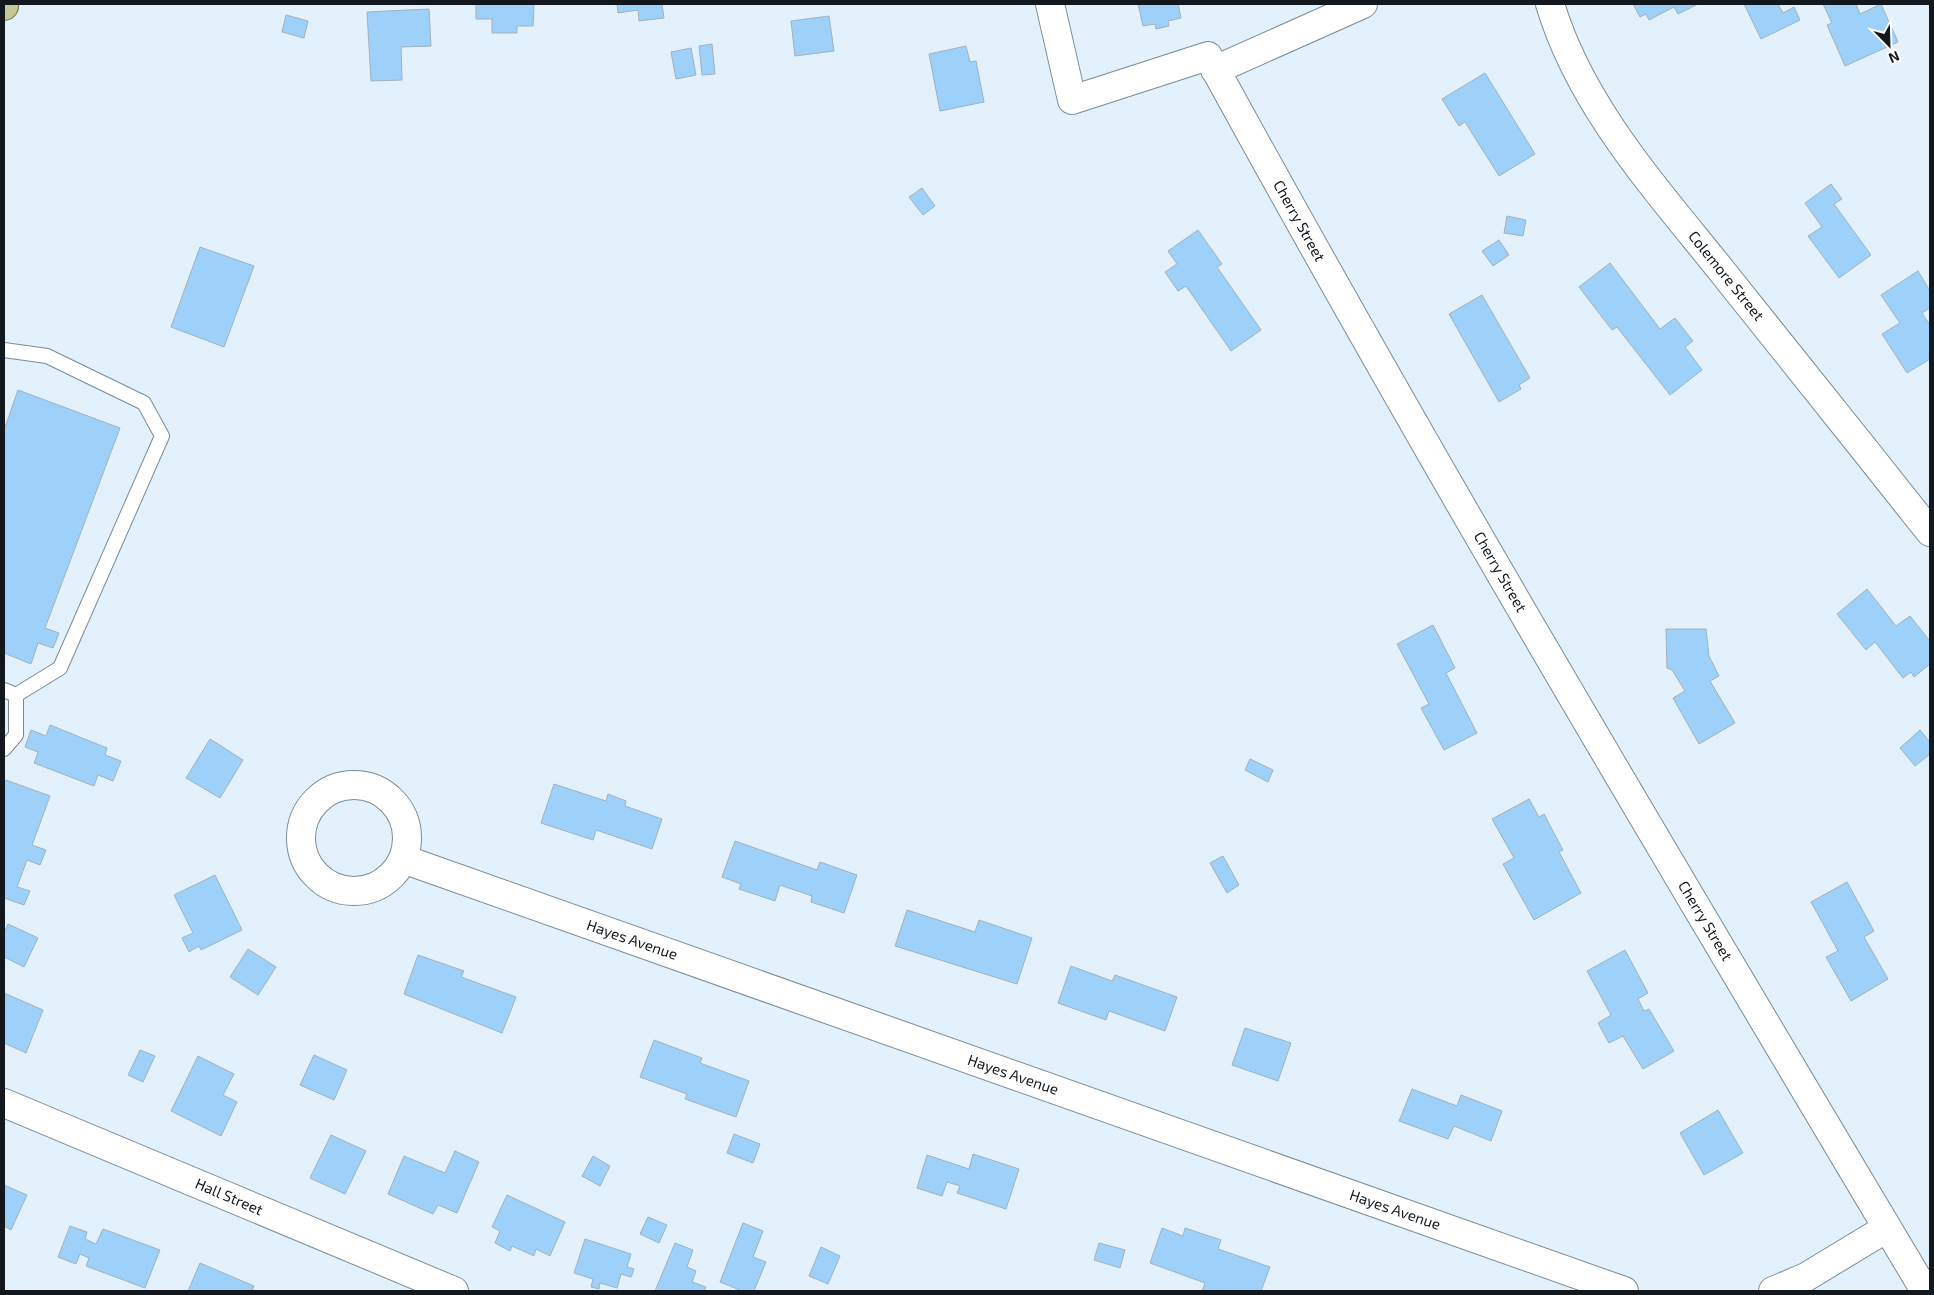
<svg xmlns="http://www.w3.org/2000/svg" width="1934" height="1295" viewBox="0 0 1934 1295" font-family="'Exo 2',sans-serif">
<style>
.building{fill:#9ed1f9;stroke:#a0b1bf}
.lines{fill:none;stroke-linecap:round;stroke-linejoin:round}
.lane-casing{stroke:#7a8b98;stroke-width:16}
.street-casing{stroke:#7a8b98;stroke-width:30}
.primary-casing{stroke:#6c713e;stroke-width:30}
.lane{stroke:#fff;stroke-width:14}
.street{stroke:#fff;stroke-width:28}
.primary{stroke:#c4c796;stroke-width:28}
.labels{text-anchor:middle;stroke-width:4;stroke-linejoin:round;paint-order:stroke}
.street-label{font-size:15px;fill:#12181d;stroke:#fff}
</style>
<rect width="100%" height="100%" fill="#e3f1fd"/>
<path class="building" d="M476 4H534L533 26H517V33H492V19H476Z
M617 4H662L664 18 639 21 638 10 618 13Z
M1138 4H1178L1181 18 1168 21 1169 26 1156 29 1155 24 1143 26Z
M1633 4H1698L1678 14 1674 7 1649 20 1646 14 1640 17Z
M1744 4H1778L1783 13 1794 7 1800 20 1761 39Z
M1823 4H1856L1860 14 1881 4 1898 42 1845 66 1827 25 1832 23Z
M429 9 431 46 401 47 402 80 371 81 367 12Z
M286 15 308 21 304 38 282 32Z
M829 16 834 51 795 56 791 21Z
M712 44 715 74 702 75 699 46Z
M966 46 970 62 976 61 984 102 940 111 929 54Z
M691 48 696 75 676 79 671 52Z
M1485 73 1535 154 1499 176 1465 122 1459 126 1442 99Z
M1831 184 1842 199 1834 204 1871 255 1839 278 1808 236 1822 227 1805 203Z
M922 188 935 206 923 215 909 197Z
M1507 216 1526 220 1523 236 1504 233Z
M1198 230 1222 264 1217 267 1261 330 1231 351 1186 286 1178 291 1165 272 1177 264 1168 251Z
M1499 240 1509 255 1493 266 1482 251Z
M200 247 254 266 224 347 171 327Z
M1610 263 1660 329 1675 318 1693 341 1685 347 1702 370 1670 395 1617 327 1612 330 1579 287Z
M1918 271 1930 291V308L1922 313 1930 325V359L1907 373 1882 334 1900 323 1881 295Z
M1482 295 1530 378 1519 385 1521 389 1499 402 1449 314Z
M18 390 120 428 45 628 59 633 53 648 38 643 31 664 4 653V430Z
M1867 589 1896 626 1910 616 1930 641V664L1914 677 1911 672 1903 678 1875 642 1866 650 1837 614Z
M1433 625 1455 668 1446 673 1477 733 1444 750 1421 708 1429 704 1397 644Z
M1666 629H1706L1709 656 1719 676 1710 681 1735 723 1699 744 1673 698 1685 691 1672 670 1667 668Z
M50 725 107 748 105 755 121 761 113 781 98 775 94 786 34 763 38 752 25 747 31 730 46 736Z
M1920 730 1930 742V754L1915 766 1900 748Z
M210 739 243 760 220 798 186 778Z
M1250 759 1273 770 1268 782 1245 770Z
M6 780 50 796 32 845 46 850 40 865 27 860 17 887 30 891 24 905 4 898V785Z
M554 784 606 801 608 794 626 801 625 806 662 819 652 849 596 830 593 840 541 823Z
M1529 799 1539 817 1544 814 1563 850 1559 852 1581 893 1534 920 1503 864 1514 858 1492 819Z
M735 841 817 870 820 862 857 875 844 913 811 902 812 896 780 885 775 901 739 889 741 884 722 877Z
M1223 856 1239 885 1227 893 1210 863Z
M215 875 242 930 201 950 199 946 189 952 182 938 193 933 174 895Z
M1847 882 1874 931 1864 937 1888 979 1851 1001 1826 957 1838 951 1811 902Z
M907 910 975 932 979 920 1032 938 1017 984 895 946Z
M8 924 38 938 24 967 4 957V933Z
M248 949 276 967 258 995 230 977Z
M1625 950 1648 993 1638 999 1644 1011 1649 1009 1674 1051 1643 1069 1623 1036 1609 1043 1598 1023 1611 1015 1587 971Z
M418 955 464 971 461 977 516 997 502 1033 404 994Z
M1071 966 1112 981 1115 975 1177 997 1165 1031 1109 1011 1106 1020 1058 1003Z
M4 993 43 1010 26 1053 4 1043Z
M1245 1028 1291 1043 1278 1081 1232 1065Z
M654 1040 702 1058 700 1063 749 1081 736 1117 685 1099 687 1094 640 1077Z
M140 1050 155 1056 143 1082 128 1075Z
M314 1055 347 1070 334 1100 300 1085Z
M198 1056 234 1074 223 1095 237 1102 221 1136 171 1111Z
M1412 1089 1457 1106 1461 1095 1502 1111 1491 1141 1454 1126 1448 1139 1399 1121Z
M1718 1110 1743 1153 1704 1175 1680 1133Z
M734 1134 760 1144 753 1163 727 1153Z
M331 1135 366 1151 345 1194 310 1178Z
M455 1151 479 1162 457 1213 438 1205 433 1214 388 1194 404 1156 445 1173Z
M973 1154 1019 1169 1006 1209 957 1193 960 1186 947 1182 942 1196 917 1188 927 1155 969 1169Z
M593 1156 610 1166 600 1186 582 1176Z
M4 1185 27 1195 11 1230 4 1226Z
M507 1195 565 1222 550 1256 536 1249 534 1256 512 1246 510 1251 495 1243 500 1231 492 1227Z
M648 1217 667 1225 659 1243 640 1234Z
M743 1223 763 1231 753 1257 766 1262 754 1291H742L720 1282Z
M70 1226 87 1232 85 1239 96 1244 103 1229 160 1250 145 1288 86 1266 89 1258 80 1254 76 1264 58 1257Z
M1162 1228 1183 1236 1185 1228 1221 1240 1218 1249 1270 1267 1261 1291H1202L1205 1283 1150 1263Z
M585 1239 631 1254 627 1267 634 1269 631 1277 621 1274 617 1288 600 1283 599 1289 591 1287 593 1279 574 1273Z
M675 1243 693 1250 687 1267 696 1271 692 1282 706 1287 704 1291H655Z
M1099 1243 1125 1250 1120 1268 1094 1260Z
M821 1247 840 1256 828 1284 809 1276Z
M200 1263 254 1286 252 1291H188Z"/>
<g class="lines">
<defs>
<path id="lane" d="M4 350 47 356 144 403 162 436 60 668 16 695
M4 690 16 695V735L4 749"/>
<path id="street" d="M1050 4 1072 100 1208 56C1436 473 1681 882 1925 1291
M1550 4C1581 108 1659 192 1725 275 1793 360 1862 446 1930 532
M1215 70 1363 4
M301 838a53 53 0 1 1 106 0a53 53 0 1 1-106 0Z
M403 859 1624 1291
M4 1103 454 1291
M1773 1291 1806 1277 1887 1228"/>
<path id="primary" d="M4 6V4"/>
</defs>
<use href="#lane" class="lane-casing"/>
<use href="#street" class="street-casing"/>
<use href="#primary" class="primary-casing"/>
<use href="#lane" class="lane"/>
<use href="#street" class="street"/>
<use href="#primary" class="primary"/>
</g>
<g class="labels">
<g class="street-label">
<text transform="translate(1299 221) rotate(61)" y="5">Cherry Street</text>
<text transform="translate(1726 276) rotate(51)" y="5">Colemore Street</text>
<text transform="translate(1500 572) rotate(60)" y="5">Cherry Street</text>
<text transform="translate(1705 921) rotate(59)" y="5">Cherry Street</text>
<text transform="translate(632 940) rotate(19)" y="5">Hayes Avenue</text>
<text transform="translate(1013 1075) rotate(19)" y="5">Hayes Avenue</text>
<text transform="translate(229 1197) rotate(23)" y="5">Hall Street</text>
<text transform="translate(1395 1210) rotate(19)" y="5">Hayes Avenue</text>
</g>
</g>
<rect width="1934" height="1295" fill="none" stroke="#12181d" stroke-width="10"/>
<g transform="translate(1889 45) rotate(157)" stroke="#ffffff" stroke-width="4" paint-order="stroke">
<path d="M0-4L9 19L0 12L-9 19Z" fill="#12181d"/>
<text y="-8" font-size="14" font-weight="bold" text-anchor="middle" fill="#12181d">N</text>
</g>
</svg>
